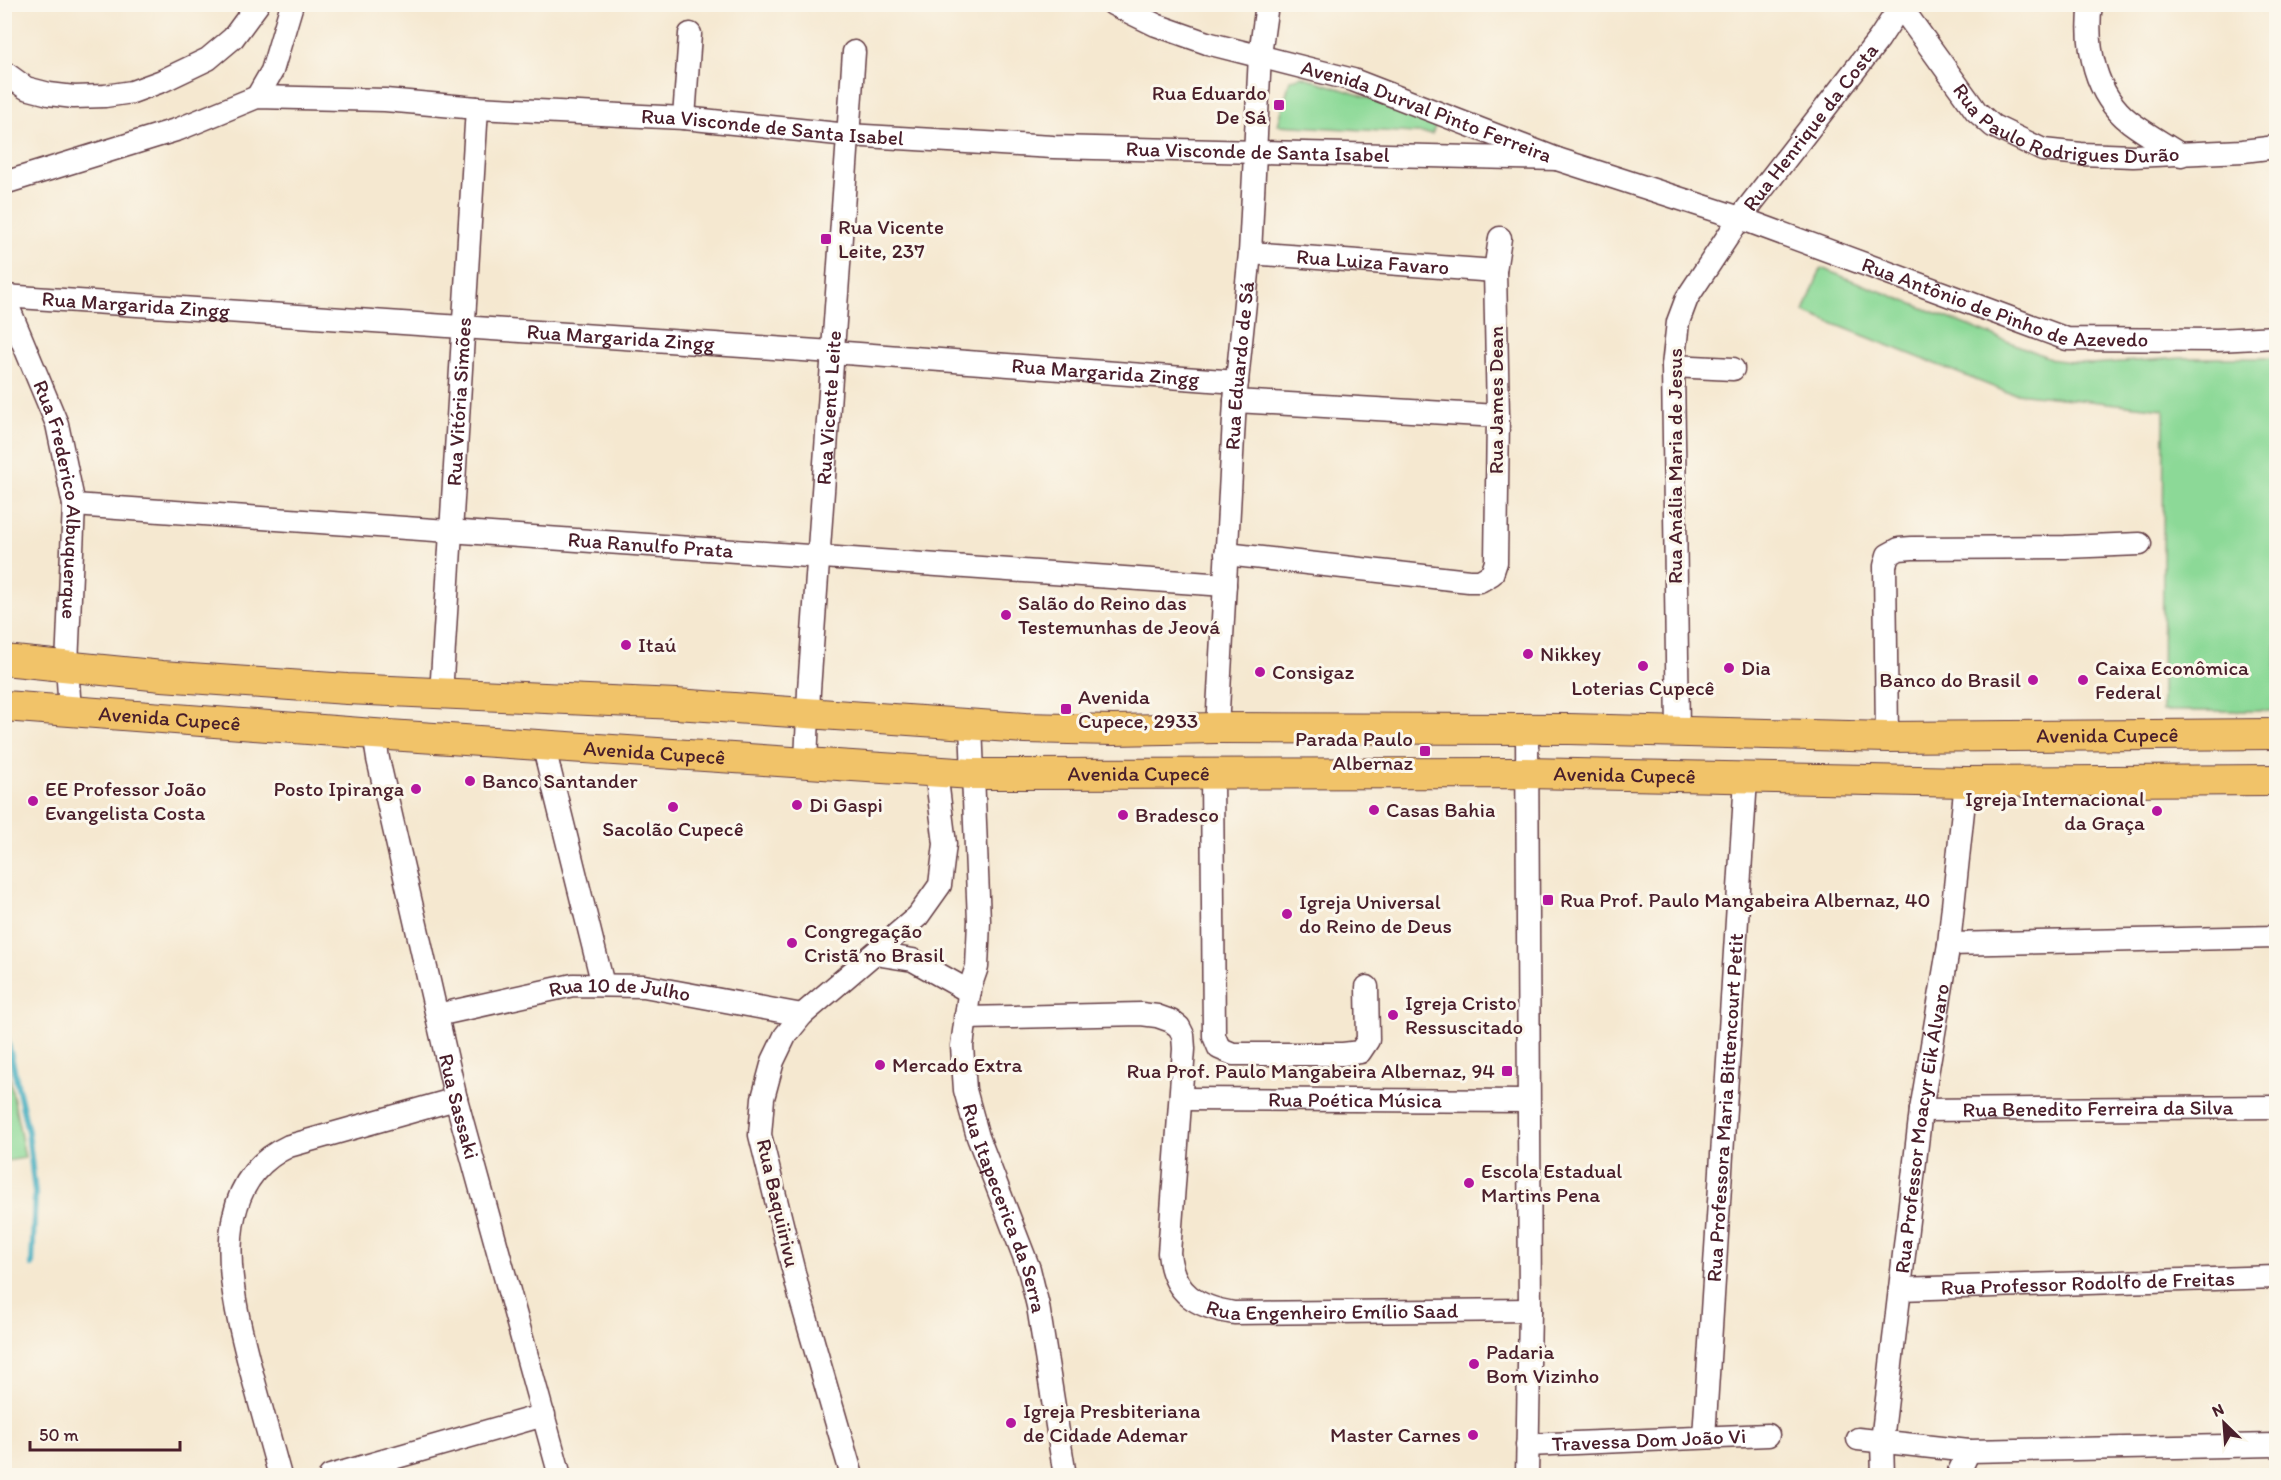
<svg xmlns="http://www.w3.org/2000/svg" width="2281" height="1480" viewBox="0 0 2281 1480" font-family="Itim,sans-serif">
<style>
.green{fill:#8cd997;stroke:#6b7c61;stroke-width:1.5}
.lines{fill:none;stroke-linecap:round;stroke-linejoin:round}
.stream{stroke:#41adc0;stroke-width:6}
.minor-casing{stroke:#643d44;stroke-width:25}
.major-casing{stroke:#643d44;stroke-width:32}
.minor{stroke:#fff;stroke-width:22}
.major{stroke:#f1c369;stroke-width:30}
.poi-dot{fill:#b5179e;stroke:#fbf7ec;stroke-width:2}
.labels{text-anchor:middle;stroke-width:6;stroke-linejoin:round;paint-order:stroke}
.poi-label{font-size:21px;fill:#4a1f2b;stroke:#fbf7ec;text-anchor:start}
.street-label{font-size:21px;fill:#4a1f2b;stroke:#fbf7ec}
</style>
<rect width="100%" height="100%" fill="#fbf7ec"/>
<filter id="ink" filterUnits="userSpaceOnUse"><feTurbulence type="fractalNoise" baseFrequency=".0167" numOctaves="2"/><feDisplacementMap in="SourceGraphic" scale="12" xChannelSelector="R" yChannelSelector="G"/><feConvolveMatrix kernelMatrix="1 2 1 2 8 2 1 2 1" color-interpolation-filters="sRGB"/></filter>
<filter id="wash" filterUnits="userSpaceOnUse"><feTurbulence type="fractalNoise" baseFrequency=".008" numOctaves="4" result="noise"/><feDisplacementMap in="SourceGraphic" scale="24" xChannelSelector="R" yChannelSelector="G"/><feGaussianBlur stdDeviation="1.35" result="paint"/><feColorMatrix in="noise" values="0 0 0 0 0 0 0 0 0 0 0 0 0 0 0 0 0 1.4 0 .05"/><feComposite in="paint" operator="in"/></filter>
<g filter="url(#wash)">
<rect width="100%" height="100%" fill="#f5e8d0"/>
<path class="green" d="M1301 76 1430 118 1436 125 1432 134 1278 125 1290 80Z
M1821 268 2055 360 2090 364 2182 358H2276V711H2162L2164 409 2006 392 1804 312Z
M4 1048 25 1158 7 1161 4 1154Z"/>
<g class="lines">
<path class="stream" d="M4 1025 28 1132 35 1193 32 1265"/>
</g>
</g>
<g filter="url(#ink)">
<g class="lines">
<defs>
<g id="minor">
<path id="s1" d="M1113 4 1156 25 1207 43 1353 80 1557 159 1740 218 2067 339 2217 340 2276 337"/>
<path d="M2091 4C2085 46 2095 95 2130 122 2146 134 2164 144 2181 155"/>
<path id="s2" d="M1901 7 1976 111 1993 126 2043 150 2081 154 2133 156 2243 151 2276 147"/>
<path d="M4 72 26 88 49 94 74 97 105 96 132 92 162 81 208 59 233 38 258 4"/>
<path d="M257 97 272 71 292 4"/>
<path d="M684 118 690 34"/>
<path id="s3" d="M4 183 179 129 257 97 385 100 477 108 684 118 848 135 1053 147 1557 159"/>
<path id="s4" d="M1250 253 1495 271"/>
<path id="s5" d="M4 296 832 352 1237 382"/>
<path id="s6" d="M4 297 57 424 74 505 67 665 70 712"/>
<path d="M1673 366 1733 369"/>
<path d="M1235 401 1498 416"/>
<path id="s7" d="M74 505 1225 585"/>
<path d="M1226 554 1469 581H1480L1492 574 1496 562 1498 416 1495 271 1500 238"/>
<path id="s8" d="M441 695 477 108"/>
<path id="s9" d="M971 725 979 921 977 967 970 987 962 1046 965 1090 978 1137 1029 1269 1038 1306 1065 1476"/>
<path id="s10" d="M1217 728 1235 401 1250 253 1260 55 1267 4"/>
<path id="s11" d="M1678 731 1673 366 1678 322 1687 298 1740 218 1879 39 1902 4"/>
<path id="s12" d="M374 734 378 759 456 1099 560 1476"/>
<path d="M1887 737 1885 566 1888 555 1899 549 1912 548 2065 547 2140 544"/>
<path d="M543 744 603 985"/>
<path id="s13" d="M806 763 809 690 854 52"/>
<path d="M1212 774 1214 1036 1219 1048 1233 1054H1343L1360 1052 1368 1040 1367 987"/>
<path d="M1949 944 2276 937"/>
<path d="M875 954 913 960 970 992"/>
<path id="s14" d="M437 1015 573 985 644 986 802 1015"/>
<path id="s15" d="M965 1018 1141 1014 1157 1016 1171 1021 1179 1027 1183 1035 1184 1049 1169 1253C1173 1294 1197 1307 1234 1313L1530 1310"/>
<path id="s16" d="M1181 1099 1528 1101"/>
<path id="s17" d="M1921 1110 2276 1107"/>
<path id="s18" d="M1900 1289 2276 1277"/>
<path id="s19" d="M1704 1437 1746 779"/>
<path d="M1858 1439 1969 1451 2276 1445"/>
<path id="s20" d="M1527 1445 1768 1435"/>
<path d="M280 1476C271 1443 262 1410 253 1378 234 1305 200 1187 289 1146L456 1099"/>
<path d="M330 1476 544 1415"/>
<path d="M852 1476 799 1293 760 1135 763 1098 773 1061 785 1036 802 1015 918 916 940 885 945 844 936 772"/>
<path d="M1527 1476 1530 1310 1527 729"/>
<path id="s21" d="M1883 1476 1882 1441 1921 1110 1949 944 1966 782"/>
<path d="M1957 1476 1969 1451"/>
</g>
<g id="major">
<path id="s22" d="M4 660 162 676 347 689 676 704 1025 728 1113 730 1217 728 1569 729 1887 737 2276 734"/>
<path id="s23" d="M4 706 374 734 972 774 1526 773 1966 782 2276 780"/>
</g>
</defs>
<use href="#minor" class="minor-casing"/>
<use href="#major" class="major-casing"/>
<use href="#minor" class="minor"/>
<use href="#major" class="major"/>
</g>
</g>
<g class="poi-dot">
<rect x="1273" y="99" width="12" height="12" rx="3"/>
<rect x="820" y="233" width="12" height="12" rx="3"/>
<circle cx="1006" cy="615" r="6"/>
<circle cx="626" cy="645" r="6"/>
<circle cx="1528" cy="654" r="6"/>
<circle cx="1643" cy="666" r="6"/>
<circle cx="1729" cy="668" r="6"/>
<circle cx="1260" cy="672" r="6"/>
<circle cx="2033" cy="680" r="6"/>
<circle cx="2083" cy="680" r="6"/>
<rect x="1060" y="703" width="12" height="12" rx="3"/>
<rect x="1419" y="745" width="12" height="12" rx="3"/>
<circle cx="470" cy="781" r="6"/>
<circle cx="416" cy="789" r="6"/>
<circle cx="33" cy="801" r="6"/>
<circle cx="797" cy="805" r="6"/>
<circle cx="673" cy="807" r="6"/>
<circle cx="1374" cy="810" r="6"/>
<circle cx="2157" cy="811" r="6"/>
<circle cx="1123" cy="815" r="6"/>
<rect x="1542" y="894" width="12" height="12" rx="3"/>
<circle cx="1287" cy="914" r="6"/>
<circle cx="792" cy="943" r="6"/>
<circle cx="1393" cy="1015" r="6"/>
<circle cx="880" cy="1065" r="6"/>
<rect x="1501" y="1065" width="12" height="12" rx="3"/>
<circle cx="1469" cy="1183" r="6"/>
<circle cx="1474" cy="1364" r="6"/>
<circle cx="1011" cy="1423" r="6"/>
<circle cx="1473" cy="1435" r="6"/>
</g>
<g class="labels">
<g class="poi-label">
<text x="1267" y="100" text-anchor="end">Rua Eduardo<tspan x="1267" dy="24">De Sá</tspan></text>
<text x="838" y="234">Rua Vicente<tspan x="838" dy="24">Leite, 237</tspan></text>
<text x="1018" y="610">Salão do Reino das<tspan x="1018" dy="24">Testemunhas de Jeová</tspan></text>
<text x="638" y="652">Itaú</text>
<text x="1540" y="661">Nikkey</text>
<text x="1741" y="675">Dia</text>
<text x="2095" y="675">Caixa Econômica<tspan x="2095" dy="24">Federal</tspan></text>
<text x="1272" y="679">Consigaz</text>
<text x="2021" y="687" text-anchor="end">Banco do Brasil</text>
<text x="1643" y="695" text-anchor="middle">Loterias Cupecê</text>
<text x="1078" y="704">Avenida<tspan x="1078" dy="24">Cupece, 2933</tspan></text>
<text x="1413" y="746" text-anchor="end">Parada Paulo<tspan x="1413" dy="24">Albernaz</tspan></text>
<text x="482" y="788">Banco Santander</text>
<text x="45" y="796">EE Professor João<tspan x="45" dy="24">Evangelista Costa</tspan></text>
<text x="404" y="796" text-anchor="end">Posto Ipiranga</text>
<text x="2145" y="806" text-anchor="end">Igreja Internacional<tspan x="2145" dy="24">da Graça</tspan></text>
<text x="809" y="812">Di Gaspi</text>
<text x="1386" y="817">Casas Bahia</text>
<text x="1135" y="822">Bradesco</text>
<text x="673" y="836" text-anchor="middle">Sacolão Cupecê</text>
<text x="1560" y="907">Rua Prof. Paulo Mangabeira Albernaz, 40</text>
<text x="1299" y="909">Igreja Universal<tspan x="1299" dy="24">do Reino de Deus</tspan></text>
<text x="804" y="938">Congregação<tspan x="804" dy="24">Cristã no Brasil</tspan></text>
<text x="1405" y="1010">Igreja Cristo<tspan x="1405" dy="24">Ressuscitado</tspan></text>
<text x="892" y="1072">Mercado Extra</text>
<text x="1495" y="1078" text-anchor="end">Rua Prof. Paulo Mangabeira Albernaz, 94</text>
<text x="1481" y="1178">Escola Estadual<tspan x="1481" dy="24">Martins Pena</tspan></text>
<text x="1486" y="1359">Padaria<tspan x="1486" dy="24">Bom Vizinho</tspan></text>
<text x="1023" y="1418">Igreja Presbiteriana<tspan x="1023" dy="24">de Cidade Ademar</tspan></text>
<text x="1461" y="1442" text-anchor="end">Master Carnes</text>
</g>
<g class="street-label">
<text dy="7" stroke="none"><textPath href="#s1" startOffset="332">Avenida Durval Pinto Ferreira</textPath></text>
<text dy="7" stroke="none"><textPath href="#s2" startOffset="220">Rua Paulo Rodrigues Durão</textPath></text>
<text dy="7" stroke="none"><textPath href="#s11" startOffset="646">Rua Henrique da Costa</textPath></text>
<text dy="7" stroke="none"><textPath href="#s3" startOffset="784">Rua Visconde de Santa Isabel</textPath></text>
<text dy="7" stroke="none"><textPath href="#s3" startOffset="1270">Rua Visconde de Santa Isabel</textPath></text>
<text dy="7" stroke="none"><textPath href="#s4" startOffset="123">Rua Luiza Favaro</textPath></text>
<text dy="7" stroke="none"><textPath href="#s1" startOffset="944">Rua Antônio de Pinho de Azevedo</textPath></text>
<text dy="7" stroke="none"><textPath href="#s5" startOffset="132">Rua Margarida Zingg</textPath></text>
<text dy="7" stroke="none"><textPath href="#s5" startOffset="618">Rua Margarida Zingg</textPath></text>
<text dy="7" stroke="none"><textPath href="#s10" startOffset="363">Rua Eduardo de Sá</textPath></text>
<text dy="7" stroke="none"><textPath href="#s5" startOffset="1104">Rua Margarida Zingg</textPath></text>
<text transform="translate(1496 400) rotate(-90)" y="7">Rua James Dean</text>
<text dy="7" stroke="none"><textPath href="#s8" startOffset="294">Rua Vitória Simões</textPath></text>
<text dy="7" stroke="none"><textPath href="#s13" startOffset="356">Rua Vicente Leite</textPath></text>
<text transform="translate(1675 466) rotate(-90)" y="7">Rua Anália Maria de Jesus</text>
<text dy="7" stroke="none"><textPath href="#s6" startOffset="213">Rua Frederico Albuquerque</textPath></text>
<text dy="7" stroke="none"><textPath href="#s7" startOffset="578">Rua Ranulfo Prata</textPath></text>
<text dy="7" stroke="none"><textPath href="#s23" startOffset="166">Avenida Cupecê</textPath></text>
<text dy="7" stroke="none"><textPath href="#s22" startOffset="2106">Avenida Cupecê</textPath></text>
<text dy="7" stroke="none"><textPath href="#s23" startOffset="652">Avenida Cupecê</textPath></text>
<text dy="7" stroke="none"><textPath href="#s23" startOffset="1137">Avenida Cupecê</textPath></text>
<text dy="7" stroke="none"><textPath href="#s23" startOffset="1623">Avenida Cupecê</textPath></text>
<text dy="7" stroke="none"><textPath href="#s14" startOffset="186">Rua 10 de Julho</textPath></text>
<text dy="7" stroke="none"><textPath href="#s16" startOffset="174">Rua Poética Música</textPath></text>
<text dy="7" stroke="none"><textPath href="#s12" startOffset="382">Rua Sassaki</textPath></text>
<text dy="7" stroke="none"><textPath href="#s19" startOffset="330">Rua Professora Maria Bittencourt Petit</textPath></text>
<text dy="7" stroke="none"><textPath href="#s17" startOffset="177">Rua Benedito Ferreira da Silva</textPath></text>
<text dy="7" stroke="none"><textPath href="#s21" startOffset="350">Rua Professor Moacyr Eik Álvaro</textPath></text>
<text transform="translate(778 1203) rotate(77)" y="7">Rua Baquiirivu</text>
<text dy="7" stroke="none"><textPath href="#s9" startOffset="492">Rua Itapecerica da Serra</textPath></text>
<text dy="7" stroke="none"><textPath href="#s18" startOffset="188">Rua Professor Rodolfo de Freitas</textPath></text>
<text dy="7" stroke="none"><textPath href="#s15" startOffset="640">Rua Engenheiro Emílio Saad</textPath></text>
<text dy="7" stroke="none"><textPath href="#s20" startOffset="122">Travessa Dom João Vi</textPath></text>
</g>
</g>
<rect width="2281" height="1480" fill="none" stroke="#fbf7ec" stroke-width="24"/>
<g transform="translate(2224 1423) rotate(335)" stroke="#fbf7ec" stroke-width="4.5" paint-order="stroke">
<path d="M0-4.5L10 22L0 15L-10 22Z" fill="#4a1f2b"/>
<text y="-9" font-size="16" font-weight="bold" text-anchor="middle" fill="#4a1f2b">N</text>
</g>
<path d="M30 1441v9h150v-9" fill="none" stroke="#4a1f2b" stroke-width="3"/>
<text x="39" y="1441" font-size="18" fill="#4a1f2b" stroke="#fbf7ec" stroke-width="4.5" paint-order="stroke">50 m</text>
</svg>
